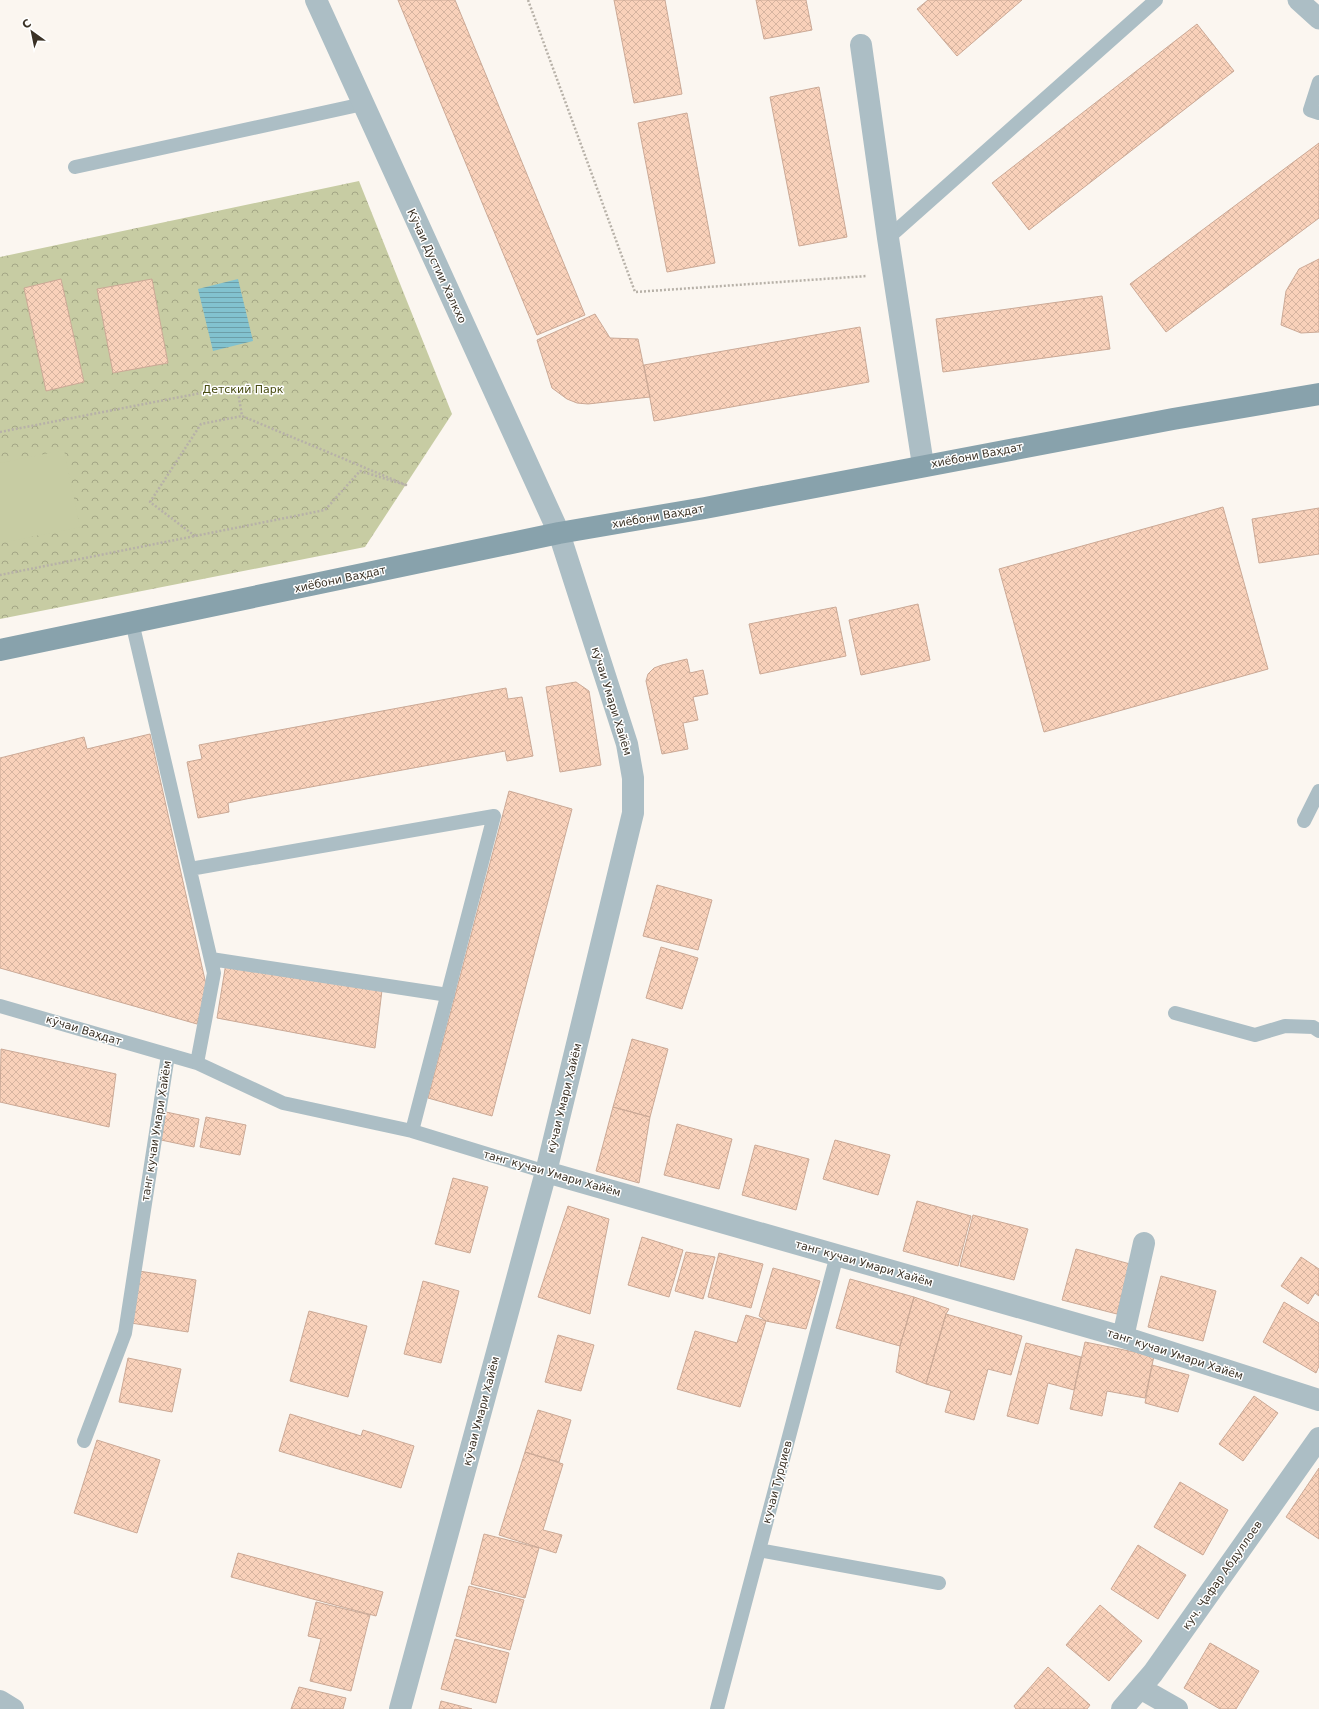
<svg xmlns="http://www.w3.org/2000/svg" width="1319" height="1709" viewBox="0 0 1319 1709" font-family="'DejaVu Sans',sans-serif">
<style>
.park{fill:url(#park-crowns)}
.garden{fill:#c7cca3}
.water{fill:url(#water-rules)}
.building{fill:url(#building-cross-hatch);stroke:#cba996}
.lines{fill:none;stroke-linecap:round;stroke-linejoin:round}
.path{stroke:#b7b1a8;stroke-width:2.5;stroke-dasharray:2 2;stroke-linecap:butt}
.service{stroke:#acbec5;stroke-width:14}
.pedestrian{stroke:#acbec5;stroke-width:21}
.minor{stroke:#acbec5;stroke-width:22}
.tertiary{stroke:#acbec5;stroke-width:22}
.secondary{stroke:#88a2ac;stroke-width:22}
.labels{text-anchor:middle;stroke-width:3;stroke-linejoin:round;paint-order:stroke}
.street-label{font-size:11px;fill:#3b3226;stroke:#fff}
.park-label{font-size:11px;fill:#474b11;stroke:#fff}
</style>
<defs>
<pattern id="park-crowns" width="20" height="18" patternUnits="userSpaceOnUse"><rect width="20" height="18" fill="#c7cca3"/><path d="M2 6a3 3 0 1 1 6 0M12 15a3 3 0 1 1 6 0" fill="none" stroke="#a3a685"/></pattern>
<pattern id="water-rules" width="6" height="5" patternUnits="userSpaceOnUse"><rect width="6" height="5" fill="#82c2cf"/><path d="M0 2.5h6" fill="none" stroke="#6c9ea8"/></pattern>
<pattern id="building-cross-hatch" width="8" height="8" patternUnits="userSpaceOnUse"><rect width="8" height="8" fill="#f9d1ba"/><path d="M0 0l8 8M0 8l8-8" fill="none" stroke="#d6b4a0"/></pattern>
</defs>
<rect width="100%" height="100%" fill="#fbf6f0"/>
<path class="park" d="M359 181 452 414 365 547 0 619V257Z"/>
<path class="garden" d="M64 450 80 527 0 543V463Z"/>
<path class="water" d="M238 279 253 341 213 351 198 289Z"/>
<path class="building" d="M398 0H455L585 315 537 335Z
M614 0H665L682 94 634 103Z
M756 0H806L812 30 764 39Z
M928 0H1022L957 56 917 9Z
M1197 24 1234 71 1029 230 992 183Z
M819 87 847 237 799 246 770 97Z
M687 113 715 263 667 272 638 123Z
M1319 143V218L1166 332 1130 284Z
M1319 259V332L1301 333 1281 325 1286 291 1299 269Z
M61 279 84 382 46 391 24 288Z
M152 279 168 363 113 373 97 289Z
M1102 296 1110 349 943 372 936 319Z
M595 314 610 338 638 339 650 397 588 404 577 403 567 399 552 388 537 340Z
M860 327 869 382 654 421 644 365Z
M1223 507 1268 669 1044 732 999 569Z
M1319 508V554L1259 563 1252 519Z
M918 604 930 660 861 675 849 620Z
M836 607 846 656 760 674 749 624Z
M687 659 690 673 703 670 708 694 693 697 698 720 683 723 688 749 662 754 646 681 648 674 654 668 662 665Z
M576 682 589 691 601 765 560 772 546 687Z
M506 688 508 699 522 697 533 756 507 761 505 751 246 799 228 803 229 812 198 818 187 762 202 759 199 745Z
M150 734 207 989 197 1024 0 968V758L84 737 87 749Z
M509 791 572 809 492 1116 428 1098Z
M657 885 712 900 698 950 643 936Z
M661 947 698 958 682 1009 646 998Z
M226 963 382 990 375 1048 217 1018Z
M632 1039 668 1049 650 1117 613 1107Z
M1 1049 116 1074 109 1127 0 1102Z
M613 1107 650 1117 639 1183 596 1171Z
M166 1112 199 1119 194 1147 161 1140Z
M206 1117 246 1125 240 1155 200 1147Z
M677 1124 732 1139 719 1189 664 1175Z
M835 1140 890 1155 878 1195 823 1179Z
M755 1145 809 1159 796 1210 742 1195Z
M453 1178 488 1187 470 1253 435 1244Z
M917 1201 971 1216 958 1266 903 1251Z
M568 1206 609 1219 590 1314 538 1297Z
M973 1215 1028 1229 1014 1280 960 1266Z
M642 1237 683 1250 669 1297 628 1285Z
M1076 1249 1130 1264 1117 1314 1062 1300Z
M686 1252 715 1257 703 1299 675 1291Z
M719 1253 763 1264 751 1308 708 1297Z
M1301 1257 1319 1269V1296L1315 1293 1308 1304 1281 1286Z
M773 1268 820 1281 806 1329 766 1321 759 1316Z
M139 1271 196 1280 188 1332 131 1323Z
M1161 1276 1216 1291 1203 1341 1148 1327Z
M850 1279 914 1297 900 1346 836 1328Z
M423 1281 459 1291 441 1363 404 1354Z
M914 1297 949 1309 946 1314 926 1384 896 1372 900 1346Z
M1284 1302 1319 1323V1366L1316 1373 1263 1342Z
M309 1311 367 1326 348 1397 290 1381Z
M946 1314 1022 1336 1011 1375 988 1369 974 1420 945 1412 951 1391 926 1384Z
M746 1315 766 1321 740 1407 677 1389 695 1331 737 1343Z
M558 1335 594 1345 581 1391 545 1382Z
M1085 1342 1154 1356 1145 1398 1107 1391 1102 1416 1070 1409Z
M1026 1343 1081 1357 1074 1390 1048 1383 1038 1424 1007 1416Z
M128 1358 181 1369 172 1412 119 1402Z
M1152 1365 1189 1375 1178 1412 1145 1403Z
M1254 1396 1278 1413 1243 1461 1219 1444Z
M538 1410 571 1420 559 1462 525 1452Z
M290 1414 361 1436 363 1430 414 1446 401 1488 279 1451Z
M97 1440 160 1460 137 1533 74 1513Z
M525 1452 563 1464 543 1530 562 1535 556 1553 499 1535Z
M1319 1468V1539L1286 1517Z
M1180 1482 1228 1510 1203 1555 1154 1527Z
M484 1534 539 1548 525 1598 471 1584Z
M1138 1545 1186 1575 1158 1619 1111 1589Z
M238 1553 383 1592 376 1616 231 1577Z
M469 1586 524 1600 510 1650 456 1636Z
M316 1602 370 1615 351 1691 310 1681 321 1639 308 1636Z
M1100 1605 1142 1641 1109 1681 1066 1645Z
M455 1639 509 1653 496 1703 441 1689Z
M1210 1643 1259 1671 1236 1709H1220L1184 1688Z
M1048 1667 1090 1705 1087 1709H1016L1014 1706Z
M299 1687 346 1698 343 1709H291Z
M441 1701 472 1709H439Z"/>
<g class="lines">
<path class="path" d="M528 0 635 292 867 276
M0 432 237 386 242 416 406 485 360 471 325 510 0 575
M195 536 150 502 201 424 242 416"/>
<path class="service" d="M1319 82 1310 110 1319 113
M75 167 363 104
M888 238 1156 0
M132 622 214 973 197 1063
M1304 821 1319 791
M190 869 494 816 412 1131
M211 959 448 995
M0 1006 197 1063 283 1103 412 1131 546 1172
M1175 1013 1255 1035 1285 1026 1313 1027 1319 1031
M84 1441 125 1333 168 1055
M759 1550 939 1583
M717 1709 837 1255"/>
<path class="pedestrian" d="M1298 0 1319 19"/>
<path class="minor" d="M861 45 888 238 923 465
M546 1172 1123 1337 1319 1400
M1123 1337 1144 1243
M1140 1688 1177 1709
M0 1701 13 1709
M400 1709 546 1172 633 813V778L627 744 559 533
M1122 1709 1153 1673 1319 1438"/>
<path class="tertiary" d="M316 0 559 533"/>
<path class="secondary" d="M0 650 559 533 705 508 1173 419 1319 394"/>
</g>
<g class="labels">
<g class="street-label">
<text transform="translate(437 266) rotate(65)" y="4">Кӯчаи Дустии Халкхо</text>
<text transform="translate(977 455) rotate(-11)" y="4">хиёбони Ваҳдат</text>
<text transform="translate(658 516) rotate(-10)" y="4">хиёбони Ваҳдат</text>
<text transform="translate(340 579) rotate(-12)" y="4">хиёбони Ваҳдат</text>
<text transform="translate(612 701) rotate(73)" y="4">кӯчаи Умари Хайём</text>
<text transform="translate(84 1030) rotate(17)" y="4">кӯчаи Ваҳдат</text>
<text transform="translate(564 1098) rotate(-76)" y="4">кӯчаи Умари Хайём</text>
<text transform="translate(156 1131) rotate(-81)" y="4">танг кучаи Умари Хайём</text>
<text transform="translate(552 1173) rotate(16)" y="4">танг кучаи Умари Хайём</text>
<text transform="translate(864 1263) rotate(16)" y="4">танг кучаи Умари Хайём</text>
<text transform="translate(1175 1354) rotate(18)" y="4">танг кучаи Умари Хайём</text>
<text transform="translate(481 1411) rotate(-75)" y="4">кӯчаи Умари Хайём</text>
<text transform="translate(777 1482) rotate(-75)" y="4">кучаи Турдиев</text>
<text transform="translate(1222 1575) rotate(-55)" y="4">куч. Ҷафар Абдуллоев</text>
</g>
<g class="park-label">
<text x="243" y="393">Детский Парк</text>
</g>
</g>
<g transform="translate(32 32) rotate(327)" stroke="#ffffff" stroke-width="3" paint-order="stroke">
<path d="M0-3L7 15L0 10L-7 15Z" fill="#3b3226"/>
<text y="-6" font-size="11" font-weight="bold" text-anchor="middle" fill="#3b3226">С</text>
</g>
</svg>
